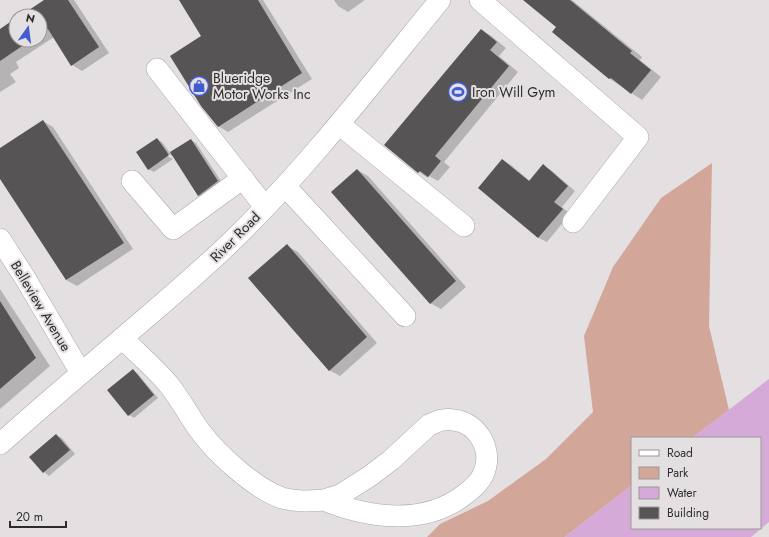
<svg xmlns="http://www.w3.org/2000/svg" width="769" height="537" viewBox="0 0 769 537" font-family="Jost,sans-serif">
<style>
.green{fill:#d2a79a}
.water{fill:#d6aad8}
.shadow{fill:#0003}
.building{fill:#565455}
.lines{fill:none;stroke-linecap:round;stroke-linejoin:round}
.minor-casing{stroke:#aba7a8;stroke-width:22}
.minor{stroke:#fff;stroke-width:21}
.labels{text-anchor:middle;stroke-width:4;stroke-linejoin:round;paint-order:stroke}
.poi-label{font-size:14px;fill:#2e2c2d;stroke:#e4e0e1;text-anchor:start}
.street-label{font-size:14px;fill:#2e2c2d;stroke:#e4e0e1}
</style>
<rect width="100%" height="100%" fill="#e4e0e1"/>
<path class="green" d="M712 163 709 326 729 410 692 438H632V485L565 537H427L440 524 488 501 546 459 593 412 584 336 613 267 661 198Z"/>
<path class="water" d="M769 379V522L751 537H565L632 485V528H760V438H692Z"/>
<path class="shadow" d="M46 0H74L109 53 82 71 72 65 54 37 16 62 19 68 10 74 16 82 0 92V30L16 20V40H40V16H21Z
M188 0H263L312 79 228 132 218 126 202 37Z
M334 0H365L348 12 338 6Z
M525 0H572L642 57 640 60 661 77 642 100 610 79 557 27Z
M481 30 490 35 506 48 499 56 518 72 444 162 450 167 438 181 429 176 428 178 419 172 386 145Z
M43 121 53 127 133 249 77 286 66 280 0 177V149Z
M157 139 162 142 170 153 191 140 196 143 223 184 204 199 198 195 174 157 165 152 164 154 173 159 154 172 148 169Z
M503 160 511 165 530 181 543 166 551 170 575 191 562 207 570 214 547 242 539 238 479 188Z
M357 170 368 176 466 287 441 309 430 303Z
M287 246 298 252 377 343 340 376 329 370Z
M0 289 50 366 0 409Z
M133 370 138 374 158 398 134 418 129 415Z
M56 435 62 438 75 454 49 476 44 472 31 457Z"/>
<path class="building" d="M44 0H68L99 47 71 66 48 29 40 34V16H20Z
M179 0H258L302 73 218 127 201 106 170 56 201 36Z
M523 0H570L632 51 630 53 651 70 631 94 611 78 609 79 552 32 556 27Z
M16 18V40H31L0 61V29Z
M481 29 497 42 490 50 509 66 435 156 441 161 428 177 420 171 418 173 384 145Z
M43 120 124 243 66 280 0 179V148Z
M157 138 169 155 148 170 136 152Z
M191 139 218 181 198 196 170 152Z
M502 159 529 181 543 164 568 186 554 202 563 209 538 238 478 188Z
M357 169 456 281 430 304 331 192Z
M287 244 367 337 329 371 248 278Z
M0 301 36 358 0 389Z
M133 369 154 395 128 416 107 390Z
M56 434 70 450 43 473 29 457Z"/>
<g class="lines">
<defs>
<path id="minor" d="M480 0 638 137 573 222
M157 69 265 207
M339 124 464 226
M132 181 173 229 243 178
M285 186 405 316
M0 239 25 278 81 373
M122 338C137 353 155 368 169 385 181 400 189 416 200 431 216 453 255 489 282 498 296 502 310 501 324 500
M441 420C445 420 449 419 453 420 479 422 494 452 483 475 479 483 471 490 464 495 424 526 368 518 324 500L340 495 370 476 391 460 429 425Z
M0 444C39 409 79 375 119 341 157 308 196 276 232 241 308 167 373 82 440 0"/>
</defs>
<use href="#minor" class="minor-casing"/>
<use href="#minor" class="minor"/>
</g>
<defs>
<symbol id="shop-ring" viewBox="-11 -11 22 22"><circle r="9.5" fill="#e4e0e1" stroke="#425cd0" stroke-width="1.5"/><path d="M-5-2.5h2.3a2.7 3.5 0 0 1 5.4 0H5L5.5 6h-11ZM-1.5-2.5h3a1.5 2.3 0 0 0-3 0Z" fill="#425cd0"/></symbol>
<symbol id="stadium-ring" viewBox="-11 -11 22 22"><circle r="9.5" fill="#e4e0e1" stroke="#425cd0" stroke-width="1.5"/><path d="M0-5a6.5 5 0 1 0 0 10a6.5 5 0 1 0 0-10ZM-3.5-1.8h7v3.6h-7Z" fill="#425cd0"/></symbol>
</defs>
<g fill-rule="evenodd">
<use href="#shop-ring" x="188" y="75" width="22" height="22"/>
<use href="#stadium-ring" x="447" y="81" width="22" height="22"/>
</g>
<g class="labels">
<g class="poi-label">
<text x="213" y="83">Blueridge<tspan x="213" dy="16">Motor Works Inc</tspan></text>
<text x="472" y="97">Iron Will Gym</text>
</g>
<g class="street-label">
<text transform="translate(235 237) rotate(-45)" y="5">River Road</text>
<text transform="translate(41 306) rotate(59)" y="5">Belleview Avenue</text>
</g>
</g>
<rect x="631" y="437" width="130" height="92" fill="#e4e0e1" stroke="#9b9899"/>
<rect x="639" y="450" width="20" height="6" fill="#ffffff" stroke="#9b9899"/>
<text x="667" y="457" font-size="12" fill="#2e2c2d">Road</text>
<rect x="639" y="467" width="20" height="12" fill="#d2a79a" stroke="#9b9899"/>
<text x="667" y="477" font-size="12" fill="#2e2c2d">Park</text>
<rect x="639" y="487" width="20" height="12" fill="#d6aad8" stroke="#9b9899"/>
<text x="667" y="497" font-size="12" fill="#2e2c2d">Water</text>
<rect x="639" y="507" width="20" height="12" fill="#565455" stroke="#9b9899"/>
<text x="667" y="517" font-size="12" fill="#2e2c2d">Building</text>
<g transform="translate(28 28) rotate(14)"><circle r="19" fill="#e4e0e1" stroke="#9b9899"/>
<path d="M0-3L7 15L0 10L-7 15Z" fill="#425cd0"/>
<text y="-6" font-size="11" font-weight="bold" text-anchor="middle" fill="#2e2c2d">N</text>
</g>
<path d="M10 521v6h56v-6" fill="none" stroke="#2e2c2d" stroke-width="2"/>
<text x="16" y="521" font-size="12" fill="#2e2c2d" stroke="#e4e0e1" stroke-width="3" paint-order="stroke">20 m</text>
</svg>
